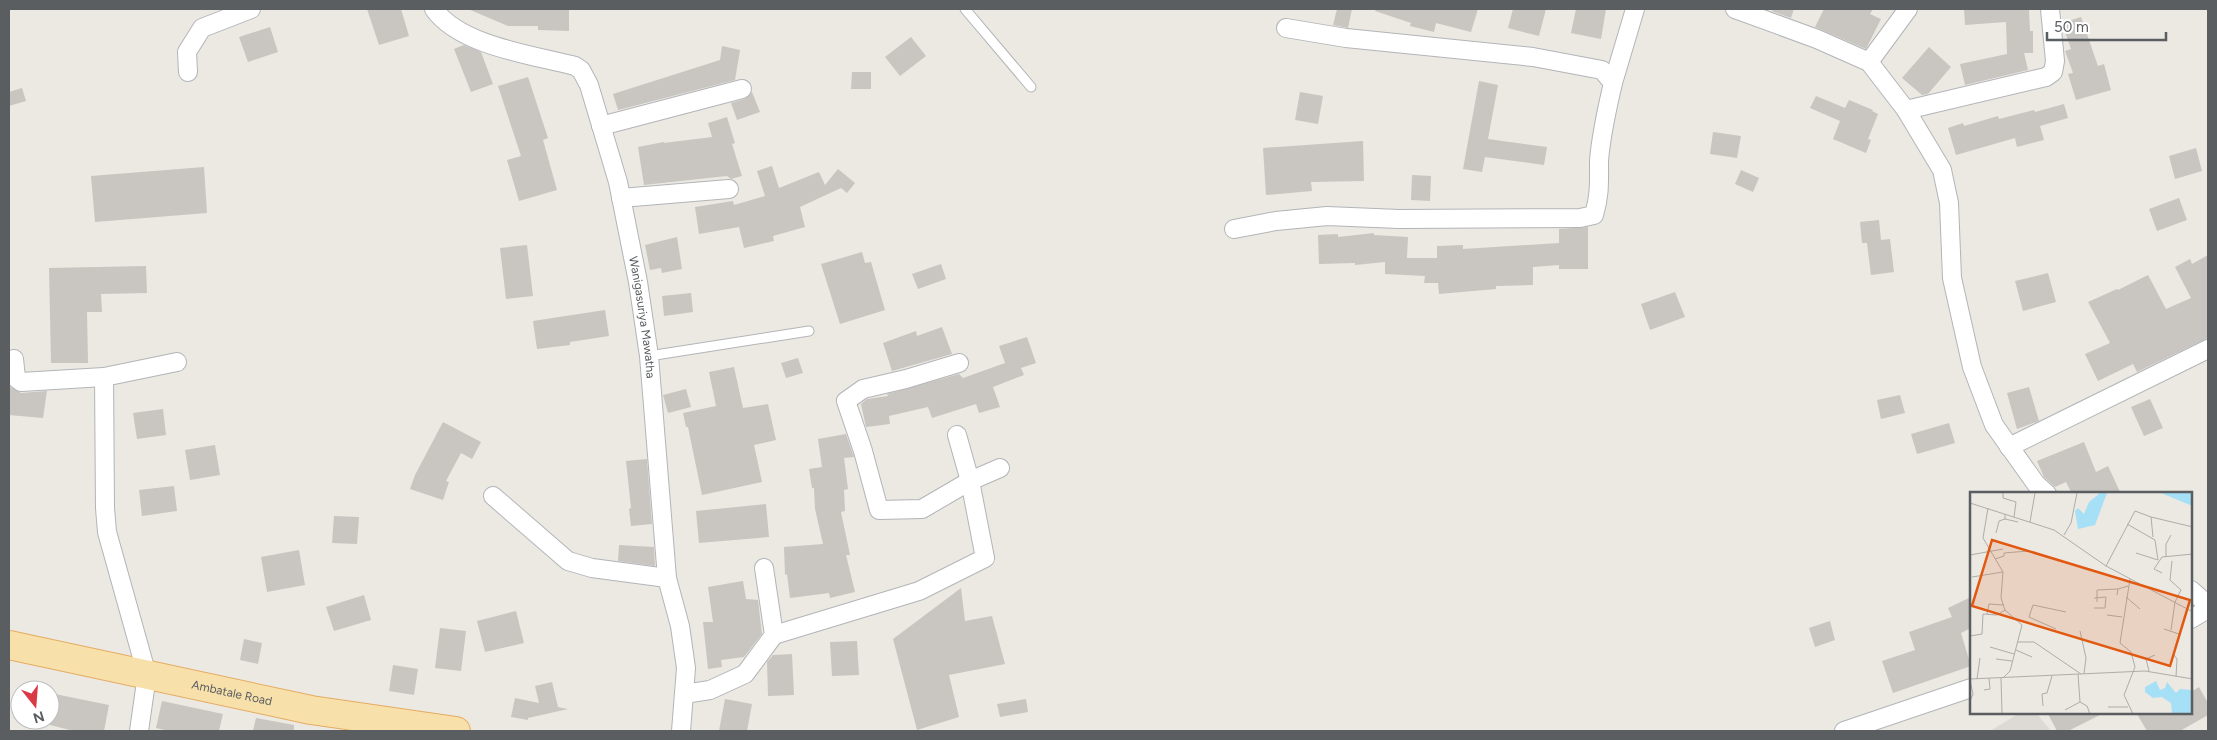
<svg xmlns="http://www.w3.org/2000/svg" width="2217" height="740" viewBox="0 0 2217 740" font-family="Figtree,sans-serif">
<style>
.industrial{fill:#dddad6}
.building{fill:#c9c5c0}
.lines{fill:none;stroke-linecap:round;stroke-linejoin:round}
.lane-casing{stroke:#b2b5b8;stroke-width:11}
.street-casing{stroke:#b2b5b8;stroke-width:20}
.primary-casing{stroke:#e5ac62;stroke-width:30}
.lane{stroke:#fff;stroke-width:9}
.street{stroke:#fff;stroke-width:18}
.primary{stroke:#f8e0ab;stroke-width:28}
.labels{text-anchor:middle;stroke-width:5;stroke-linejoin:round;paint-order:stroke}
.street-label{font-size:12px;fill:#5a5e61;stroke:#fff}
.inset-road{fill:none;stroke:#aeadaa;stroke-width:1}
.view{fill:#e15910;fill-opacity:0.15;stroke:#e15910;stroke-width:2.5}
.inset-edge{fill:none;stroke:#5a5e61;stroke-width:2.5}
</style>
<rect width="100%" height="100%" fill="#ece8e2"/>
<path class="industrial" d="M2018 714H2037L2051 731H1990Z"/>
<path class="building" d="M367 9H401L409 36 379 45Z
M468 9H569V31L538 30V26H508Z
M1337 9H1352L1348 28 1333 25Z
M1376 9H1478L1471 32 1436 23 1434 32 1410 26 1411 23 1375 11Z
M1513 9H1546L1539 36 1508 28Z
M1576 9H1606L1601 39 1571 33Z
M1773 9H1794L1791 18 1772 11Z
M1824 9H1873L1870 14 1881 19 1866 49 1815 27Z
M1964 9H2029L2030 31H2033V53H2024L2028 70 1965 85 1960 64 2007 54 2006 22 1965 25Z
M2081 17 2098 66 2104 64 2111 90 2076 100 2068 74 2073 73 2065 51 2071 49 2062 23Z
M270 27 278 52 248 62 239 37Z
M911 37 926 56 900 76 885 57Z
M464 45 481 52 493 84 471 92 454 49Z
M722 46 740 50 735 80 618 110 613 94 720 60Z
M1929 47 1951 67 1928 94 1922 95 1902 78Z
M852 72H871V89H851Z
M528 77 548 138 543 140 557 190 519 201 507 160 521 156 498 86Z
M1479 81 1498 85 1488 139 1547 147 1544 165 1485 157 1482 172 1463 169Z
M22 88 26 101 9 106V92Z
M752 92 760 112 737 120 731 103 745 99Z
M1300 92 1323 96 1318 124 1295 120Z
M1816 96 1845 108 1849 100 1873 110 1872 111 1878 114 1868 139 1871 140 1866 153 1833 139 1840 121 1810 108Z
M2064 104 2068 118 2040 126 2044 140 2017 147 2015 138 1956 155 1948 128 1963 123 1964 126 1998 116 1999 119 2034 110 2035 112Z
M727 117 735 143 732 144 742 176 731 179 727 176 644 185 638 147 664 142V143L712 137 708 123Z
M1713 132 1741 136 1737 158 1710 154Z
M1363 141 1364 181 1311 182 1312 191 1266 195 1263 148Z
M2196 148 2202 171 2175 179 2169 156Z
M772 166 779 188 819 172 825 185 838 169 855 183 847 193 841 188 800 207 805 227 773 236 774 241 744 248 739 227 699 234 695 207 733 201 734 205 765 196 757 171Z
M204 167 207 213 95 222 91 176Z
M1741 170 1759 178 1753 192 1735 184Z
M1412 175 1431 176 1430 201 1411 200Z
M2179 198 2187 220 2157 231 2149 209Z
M1879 220 1881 240 1890 239 1894 272 1871 275 1867 243H1862L1860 222Z
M1588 227V269H1559V265L1533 267V285L1496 286V289L1439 294 1438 283H1424L1425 276 1385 274V262L1355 265V263L1319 264 1318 235 1338 234V237L1374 233V235L1408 237 1407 258H1437V246L1463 245V249L1559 243V229Z
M677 237 682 269 662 273 661 268 650 270 645 245Z
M527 245 533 296 506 299 500 248Z
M862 252 865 263 871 262 885 310 840 324 821 264Z
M2208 255V338L2137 372 2133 364 2098 381 2085 354 2110 343 2088 302 2117 289 2118 290 2148 275 2166 309 2191 298 2175 267 2190 259 2192 264Z
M941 264 946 279 918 289 912 274Z
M146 266 147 293 101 294 102 312H87L88 363H51L49 268Z
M2048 273 2056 302 2023 311 2015 281Z
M1675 292 1685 317 1650 330 1641 304Z
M691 293 693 312 664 316 662 296Z
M605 310 609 336 570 342V345L537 349 533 321Z
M942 327 952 354 892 371 883 343 916 331 917 336Z
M1027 337 1036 363 1021 368 1024 375 993 387 1000 407 979 413 976 404 932 418 928 407 889 416 890 424 866 427 861 404 867 399 888 396 887 394 959 374 963 378 1005 363 999 346Z
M798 358 803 373 786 378 781 363Z
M734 367 743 408 768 404 776 440 754 445 762 482 702 495 688 427H686L683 413 716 406 709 372Z
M9 386 21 393 47 391 43 418 9 415Z
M2029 387 2039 421 2017 429 2007 393Z
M686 389 691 407 668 413 663 395Z
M1900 395 1905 413 1881 419 1877 400Z
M2150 399 2163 428 2144 436 2131 407Z
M163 409 166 435 137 439 133 413Z
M443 422 481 442 472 459 461 453 446 481 449 482 443 500 410 489 415 475Z
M1949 423 1955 443 1917 454 1911 434Z
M846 434 854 457 844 458 848 489 844 490 845 511 841 512 850 555H846L855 592 830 598 829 593 790 598 787 574 785 575 784 547 823 544 815 509 814 488H812L809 469 822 467 818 439Z
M2084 442 2096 472 2108 466 2121 494H2072L2066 482 2055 487 2044 477 2037 461Z
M215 445 220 475 190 480 185 450Z
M647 459 652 524 631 526 629 509 631 508 626 461Z
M174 486 177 511 142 516 139 490Z
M766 504 769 537 699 543 696 511Z
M334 516 359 517 357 544 332 543Z
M619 545 654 547 655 566 618 561Z
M299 550 305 585 267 592 261 557Z
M743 581 746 599 758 600 762 634 744 657 721 660 722 667 708 669 703 622H713L708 587Z
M961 588 965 621 992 616 1005 664 949 675 959 717 917 730 893 639Z
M364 595 371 620 334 631 326 607Z
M1971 597V628L1961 633 1971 666 1893 693 1882 661 1915 650 1909 632 1952 617 1948 608Z
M516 611 524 643 485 652 477 621Z
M1830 621 1835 640 1815 647 1809 628Z
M440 628 466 631 461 671 435 668Z
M244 639 262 643 258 664 240 660Z
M857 641 859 675 832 676 830 642Z
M792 654 794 695 768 696 767 662 773 655Z
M393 665 418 669 414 695 389 691Z
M552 682 558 707 568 709 528 718V720L511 717 515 698 539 703 535 686Z
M2199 687 2208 703V715L2180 731H2147L2137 714H2191V692Z
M50 693 109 705 104 731H74L50 725Z
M725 699 752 704 747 731H719Z
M1026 699 1028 712 1000 717 997 704Z
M162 701 223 714 219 731H169L156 728Z
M2048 714H2102L2068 731H2057Z
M256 718 294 725V731H253Z"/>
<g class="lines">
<defs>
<path id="lane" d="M965 9 1031 87
M649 356 809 331"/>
<g id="street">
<path id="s1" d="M434 9C460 46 533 55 575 66L581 70 589 85 618 182 638 282 649 356 667 578 680 626 686 668 681 731"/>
<path d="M1735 9 1817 39 1869 62 1906 110 1942 170 1949 203 1952 278 1972 367 1994 425 2036 484 2047 494"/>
<path d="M1869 62 1908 9"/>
<path d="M188 72 187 52 202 28 251 9"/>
<path d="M1613 83 1635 9"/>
<path d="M1906 110 2046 77 2053 72 2055 61 2050 9"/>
<path d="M601 126 742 89"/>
<path d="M621 198 729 189"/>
<path d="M1234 229 1276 221 1327 216 1399 219 1580 218 1594 215C1600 195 1599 182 1599 161 1601 134 1607 109 1613 83L1602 70 1533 57 1346 38 1286 28"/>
<path d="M14 359 16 378 21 382 104 377 177 362"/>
<path d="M959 363 906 379 863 389 846 401 863 451 879 510 922 509 970 481 1000 468"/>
<path d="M104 377 105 508 107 532 147 675 139 731"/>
<path d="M2009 447 2208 349"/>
<path d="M493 496 568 561 592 568 667 578"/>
<path d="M2191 590 2208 605"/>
<path d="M2191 619 2208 609"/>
<path d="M774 635 919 591 985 558 970 481 957 435"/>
<path d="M684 694 710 690 745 674 774 635 764 568"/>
<path d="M1844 731 1971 688"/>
</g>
<g id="primary">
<path id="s2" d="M9 645 311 710 456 731"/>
</g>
</defs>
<use href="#lane" class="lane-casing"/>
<use href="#street" class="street-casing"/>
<use href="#primary" class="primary-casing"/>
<use href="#lane" class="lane"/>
<use href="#street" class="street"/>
<use href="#primary" class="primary"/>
</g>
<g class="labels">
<g class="street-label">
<text dy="4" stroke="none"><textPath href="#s1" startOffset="418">Wanigasuriya Mawatha</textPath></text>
<text dy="4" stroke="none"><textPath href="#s2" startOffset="228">Ambatale Road</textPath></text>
</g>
</g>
<g transform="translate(1970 492)">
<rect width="222" height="222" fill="#ece8e2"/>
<path d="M130 1H137L125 33 108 37 105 19 108 16 114 22 119 10ZM191 1H222V14L220 13ZM186 189 190 198 195 196 197 190 206 201 210 197 222 198V222H197L202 221 201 211 192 205 183 206 175 200V195Z" fill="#a6e0f7"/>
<path class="inset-road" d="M33 1V6L46 10 44 25M0 11 84 38 136 74 223 120M18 16 13 46 33 80 31 106 35 118 52 133 40 179 34 185M35 22V27L48 30M60 30 65 1M157 32 185 48 188 68 166 61M26 41 29 29 35 27M94 43 101 31 107 1M183 45 181 25 223 35M0 63 33 57M196 65V52L201 43M25 67 34 64V61L58 59M136 74 165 19 181 25M192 81 184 77 192 65 223 62M2 85 33 80M160 87 150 151 161 160 165 175 154 203 163 222M147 103 148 97 158 94M156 105 170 117M124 106 136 105 135 116H124M127 110V98L148 97M17 122 19 112 33 113M137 123 152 125M86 137 59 125 63 113 96 120M194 137 209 142M201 138 205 110 211 98 200 88 202 69M110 139 116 166 114 182M0 144 12 142 13 122 27 123 35 118M48 150H64L111 182M20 155 44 162M46 158 62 165M204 163 207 167 206 185M26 167 42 169M179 179 176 167 185 163M31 186 32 222M0 187 175 179 223 187M7 187 10 166M0 188 3 202 0 209M14 198 20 197 19 186M110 210 117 214 120 222M73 214 72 202 77 201 82 184M138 215H158M95 218 110 210 108 182"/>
<path class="view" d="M22 48 220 108 200 174 2 114Z"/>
<rect width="222" height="222" class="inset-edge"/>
</g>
<rect width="2217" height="740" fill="none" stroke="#5a5e61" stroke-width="20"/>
<g transform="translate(35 705) rotate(163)"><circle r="24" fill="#ffffff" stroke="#bdbfc0"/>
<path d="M0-4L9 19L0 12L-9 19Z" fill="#da3a46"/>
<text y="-8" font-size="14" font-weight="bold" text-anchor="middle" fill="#5a5e61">N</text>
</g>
<path d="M2047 32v8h119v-8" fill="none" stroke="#5a5e61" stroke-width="2.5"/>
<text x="2054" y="32" font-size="15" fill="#5a5e61" stroke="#ffffff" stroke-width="4" paint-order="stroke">50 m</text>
</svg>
